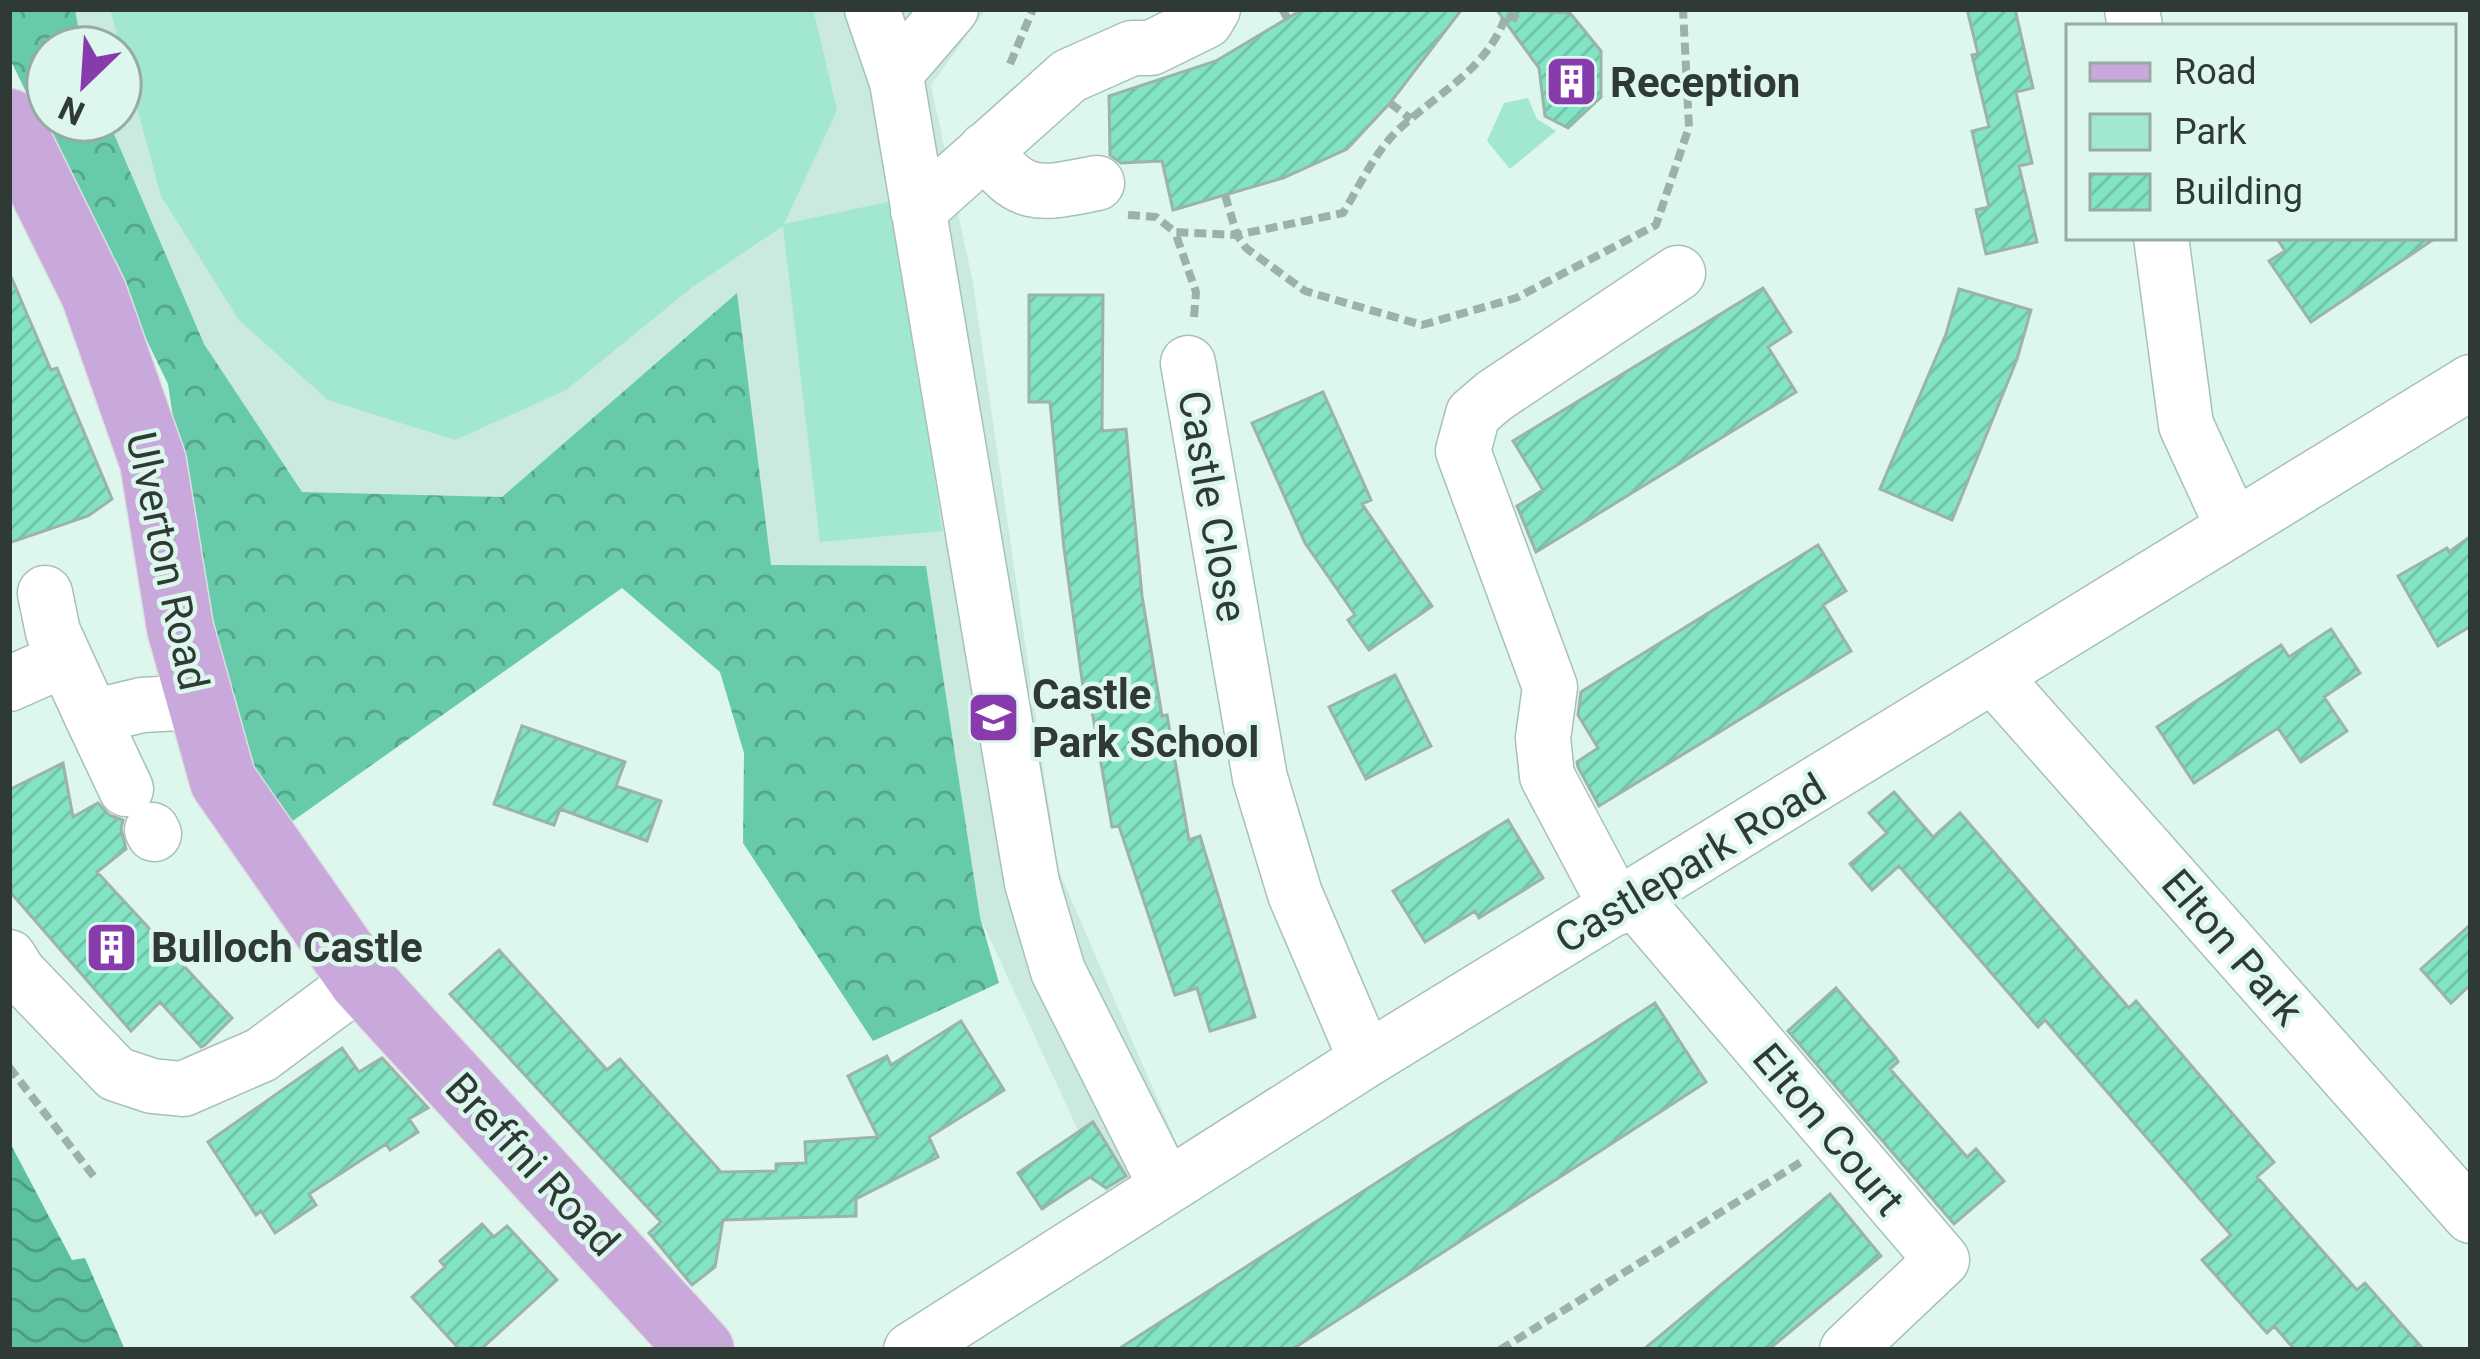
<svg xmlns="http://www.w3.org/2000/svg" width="2480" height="1359" viewBox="0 0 2480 1359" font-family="Roboto,sans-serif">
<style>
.built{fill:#c9eadd}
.forest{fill:url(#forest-crowns)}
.park{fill:#a2e7cf}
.water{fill:url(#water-waves)}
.building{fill:url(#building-hatch);stroke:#9bb3a9;stroke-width:3}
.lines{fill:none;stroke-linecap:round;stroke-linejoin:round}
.minor-casing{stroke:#a8c1b7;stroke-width:57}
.major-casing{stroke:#dedfdf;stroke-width:69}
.path{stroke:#9db1a9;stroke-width:8;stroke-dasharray:12 6;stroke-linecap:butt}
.minor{stroke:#fff;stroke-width:54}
.major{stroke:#c9a8db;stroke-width:66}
.labels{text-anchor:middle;stroke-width:9;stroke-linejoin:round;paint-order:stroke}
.poi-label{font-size:42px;font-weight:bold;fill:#2f3936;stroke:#ddf7ed;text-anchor:start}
.street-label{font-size:42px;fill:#2f3936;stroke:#ddf7ed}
</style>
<defs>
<pattern id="forest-crowns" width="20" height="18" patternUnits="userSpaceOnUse" patternTransform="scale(3)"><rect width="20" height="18" fill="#67cbab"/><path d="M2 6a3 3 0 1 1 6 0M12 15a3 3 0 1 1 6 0" fill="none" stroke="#55a68c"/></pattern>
<pattern id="water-waves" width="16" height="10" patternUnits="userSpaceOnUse" patternTransform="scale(3)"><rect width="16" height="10" fill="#5dc0a1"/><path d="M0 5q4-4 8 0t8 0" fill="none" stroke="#4d9d84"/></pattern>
<pattern id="building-hatch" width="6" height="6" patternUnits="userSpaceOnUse" patternTransform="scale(3)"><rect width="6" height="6" fill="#82e4c4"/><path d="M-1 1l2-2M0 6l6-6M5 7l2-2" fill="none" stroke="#71c4a9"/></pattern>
</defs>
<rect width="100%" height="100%" fill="#ddf7ed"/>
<path class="built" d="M75 9H986L931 85 972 278 1058 869 1182 1156 1110 1200 980 917 926 567 771 566 737 294 502 497 301 492 204 344 108 120H120V48H82Z"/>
<path class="forest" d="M9 9H75L82 48H48V120H108L204 344 302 492 502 497 737 293 771 565 926 566 980 917 999 983 873 1041 743 843 744 753 720 672 622 588 270 837 196 572 168 384 9 57Z"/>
<path class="park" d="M110 9H813L837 110 784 224 897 200 942 531 820 542 783 226 691 288 566 390 455 440 328 400 239 320 161 196Z
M1528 98 1537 119 1556 131 1510 169 1487 141 1504 103Z"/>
<path class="water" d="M9 1141 72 1260 85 1258 125 1350H9Z"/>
<path class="building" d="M1303 9H1462L1390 103 1347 149 1283 178 1173 210 1162 161 1121 163 1110 155 1109 96 1216 61Z
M1496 9 1570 13 1601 51V97L1568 128 1545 116 1539 68Z
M1967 9H2015L2033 88 2016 92 2032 163 2019 166 2037 242 1986 254 1976 210 1989 207 1972 131 1989 127 1972 55 1978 54Z
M2276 237H2437L2311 322 2269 261 2285 251Z
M9 272 51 370 57 368 112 499 88 516 9 543Z
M1763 288 1791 332 1768 347 1796 392 1536 552 1517 506 1543 490 1513 441Z
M1959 289 2031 310 2017 359 1952 520 1880 489 1946 334Z
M1029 295H1103L1102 431 1126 429 1142 596 1162 716 1167 715 1189 840 1200 836 1255 1017 1210 1031 1197 988 1175 995 1119 826 1112 827 1089 693 1084 694 1064 548 1050 402H1029Z
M1323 392 1371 500 1362 504 1432 606 1369 650 1348 620 1355 615 1305 543 1252 423Z
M2471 536V626L2438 646 2398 576 2447 548 2449 552Z
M1818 545 1846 591 1823 605 1851 651 1599 806 1578 767 1577 762 1598 748 1578 715 1581 692Z
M2331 629 2360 673 2324 697 2347 731 2301 762 2278 728 2194 783 2157 727 2281 645 2289 657Z
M1395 675 1431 746 1366 779 1329 707Z
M522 726 625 762 616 786 661 801 647 841 560 809 554 825 494 804Z
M63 763 73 817 98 803 109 815 123 820 121 829 126 849 97 872 232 1018 205 1045 201 1047 160 1002 131 1031 11 893 9 790Z
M1894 792 1933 837 1960 813 2129 1008 2136 1001 2274 1162 2257 1177 2357 1290 2365 1283 2424 1350H2295L2274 1326 2267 1333 2202 1260 2231 1235 2045 1020 2038 1027 1899 866 1872 890 1850 864 1887 833 1869 813Z
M1508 820 1543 878 1479 918 1475 911 1425 942 1393 891Z
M2471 924V984L2451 1003 2421 969Z
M499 950 607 1070 620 1059 721 1172 776 1171V1164L806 1163 805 1142 878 1137 848 1076 887 1056 891 1065 961 1021 1004 1090 929 1137 938 1157 856 1199V1216L723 1220 715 1267 692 1285 649 1233 661 1222 450 994Z
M1836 988 1896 1058 1898 1062 1890 1069 1967 1157 1976 1149 2004 1181 1954 1224 1788 1031Z
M1655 1003 1706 1082 1588 1159 1291 1350H1117Z
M342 1048 359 1072 382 1058 428 1108 409 1119 418 1132 390 1150 386 1144 309 1194 316 1205 275 1233 261 1211 256 1215 208 1142Z
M1093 1122 1126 1176 1106 1188 1090 1177 1042 1209 1018 1173Z
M1830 1194 1881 1256 1768 1350H1643Z
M482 1224 494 1237 507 1226 557 1280 480 1350H460L412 1297 445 1267 440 1261Z"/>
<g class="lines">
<defs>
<path id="minor" d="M872 9 897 82 1032 883 1058 971 1166 1186
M2132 9 2135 27
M895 74 951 9
M986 149C1019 201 1042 194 1097 183
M918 211 1069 76 1132 48H1151L1206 21 1213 9
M2161 237 2186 425 2233 527
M1188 363 1260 778 1295 894 1366 1060
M45 593 53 632 92 717
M1994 677 2471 1216
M9 684 65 659
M126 789 92 717 142 705 199 702
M152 830 154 834
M1633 898 1942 1260 1847 1350
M1617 908 1547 776 1543 738 1550 687 1463 451 1473 414 1494 396 1678 273
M9 957 19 973 116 1074 152 1086 183 1089 261 1055 362 980
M911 1350 1366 1060 2471 382"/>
<path id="major" d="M9 122 94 294 153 462 180 628 223 781 362 980 701 1350"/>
</defs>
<use href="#minor" class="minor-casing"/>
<use href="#major" class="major-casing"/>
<path class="path" d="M1282 9 1289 21
M1507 14 1522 21
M1010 64 1033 9
M1390 103 1411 119
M1225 195 1237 235 1246 248 1305 291 1422 325 1516 298 1656 225 1689 127 1683 9
M1128 215 1156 217 1175 232
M1194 317 1196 292 1175 232 1237 235 1343 213C1359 187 1374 154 1395 133 1437 92 1491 69 1508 9
M9 1067 95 1178
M1500 1350 1801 1162"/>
<use href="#minor" class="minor"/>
<use href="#major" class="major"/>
</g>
<defs>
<symbol id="building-square" viewBox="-11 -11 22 22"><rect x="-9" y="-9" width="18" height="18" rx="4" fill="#873bac" stroke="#ddf7ed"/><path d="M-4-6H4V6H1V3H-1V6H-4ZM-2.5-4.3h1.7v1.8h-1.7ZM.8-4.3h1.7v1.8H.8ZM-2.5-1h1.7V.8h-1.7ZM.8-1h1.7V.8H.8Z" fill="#fff"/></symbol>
<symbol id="school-square" viewBox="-11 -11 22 22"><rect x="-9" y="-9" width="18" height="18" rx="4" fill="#873bac" stroke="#ddf7ed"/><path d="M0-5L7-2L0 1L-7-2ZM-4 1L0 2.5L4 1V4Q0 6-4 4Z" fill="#fff"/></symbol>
</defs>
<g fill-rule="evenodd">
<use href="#building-square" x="1542" y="52" width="59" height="59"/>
<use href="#school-square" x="964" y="688" width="59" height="59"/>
<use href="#building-square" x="82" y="918" width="59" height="59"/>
</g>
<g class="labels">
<g class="poi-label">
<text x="1610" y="97">Reception</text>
<text x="1032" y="709">Castle<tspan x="1032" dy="48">Park School</tspan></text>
<text x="151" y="962">Bulloch Castle</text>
</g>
<g class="street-label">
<text transform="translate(1213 506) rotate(80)" y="15">Castle Close</text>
<text transform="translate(168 561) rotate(78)" y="15">Ulverton Road</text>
<text transform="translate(1690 863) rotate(-31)" y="15">Castlepark Road</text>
<text transform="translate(2233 947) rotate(49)" y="15">Elton Park</text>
<text transform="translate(1829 1129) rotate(50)" y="15">Elton Court</text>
<text transform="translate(533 1164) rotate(47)" y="15">Breffni Road</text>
</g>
</g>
<rect width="2480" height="1359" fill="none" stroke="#2f3936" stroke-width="24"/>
<rect x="2066" y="24" width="390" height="216" fill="#ddf7ed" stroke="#97aba4" stroke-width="3"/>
<rect x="2090" y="63" width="60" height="18" fill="#c9a8db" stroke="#97aba4" stroke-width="3"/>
<text x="2174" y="84" font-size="36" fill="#2f3936">Road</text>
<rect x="2090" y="114" width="60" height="36" fill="#a2e7cf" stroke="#97aba4" stroke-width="3"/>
<text x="2174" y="144" font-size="36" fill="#2f3936">Park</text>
<rect x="2090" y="174" width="60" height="36" fill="url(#building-hatch)" stroke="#97aba4" stroke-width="3"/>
<text x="2174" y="204" font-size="36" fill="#2f3936">Building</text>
<g transform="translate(84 84) rotate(205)"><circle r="57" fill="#ddf7ed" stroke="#97aba4" stroke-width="3"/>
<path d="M0-9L21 45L0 30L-21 45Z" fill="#873bac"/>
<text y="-18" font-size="33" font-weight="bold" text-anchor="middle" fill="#2f3936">N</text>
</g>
</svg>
